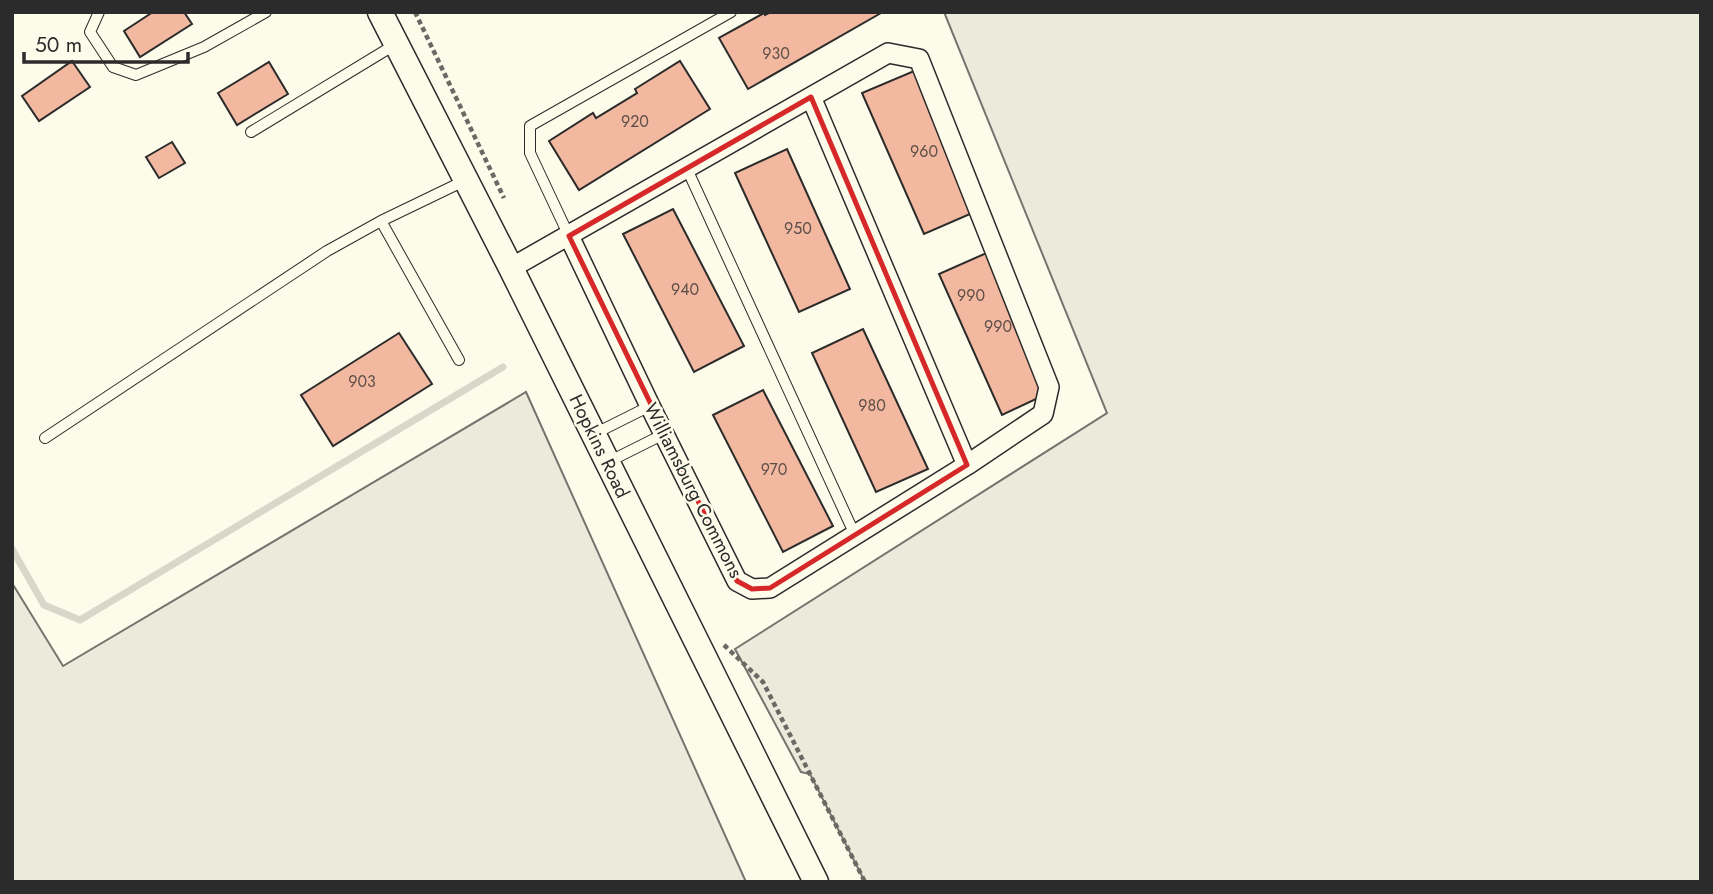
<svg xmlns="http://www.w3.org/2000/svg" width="1713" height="894" viewBox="0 0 1713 894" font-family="Jost,sans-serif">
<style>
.green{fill:#ecebdb;stroke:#74746e;stroke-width:2}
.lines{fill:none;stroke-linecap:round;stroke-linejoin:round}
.stream{stroke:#d8d7c9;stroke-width:7}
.building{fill:#f2b8a0;stroke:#2b2b2b;stroke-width:2}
.service-casing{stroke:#2b2b2b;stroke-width:12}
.minor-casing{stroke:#2b2b2b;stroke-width:22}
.tertiary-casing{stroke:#2b2b2b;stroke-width:27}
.path{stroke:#6a6964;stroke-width:4.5;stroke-dasharray:5 3.5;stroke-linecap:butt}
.service{stroke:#fdfbea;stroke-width:10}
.minor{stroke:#fdfbea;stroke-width:19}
.tertiary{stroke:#fdfbea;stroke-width:24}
.marked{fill:none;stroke:#d62828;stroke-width:5;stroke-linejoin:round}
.labels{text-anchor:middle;stroke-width:5;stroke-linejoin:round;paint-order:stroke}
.number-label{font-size:16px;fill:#5d4e48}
.street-label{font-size:19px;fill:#2b2b2b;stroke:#fdfbea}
</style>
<rect width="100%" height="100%" fill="#fdfbea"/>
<path class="green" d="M944 12H1701V882H865L810 774 801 772 735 649 1107 413Z
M526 392 746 882H12V583L63 666Z"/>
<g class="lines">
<path class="stream" d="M12 549 44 605 80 620 503 367"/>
</g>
<path class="building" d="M153 12H184L192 24 140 57 124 31Z
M771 12H881V13L748 89 719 38 764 13 765 15Z
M72 61 90 87 39 121 22 96Z
M680 61 710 109 579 190 549 141 593 113 596 118 637 93 635 89Z
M269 62 288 94 237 125 218 93Z
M914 71 977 211 924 234 862 93Z
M172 142 185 163 159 178 146 157Z
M787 149 850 289 799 312 735 173Z
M673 209 744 346 694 372 623 234Z
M991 251 1053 391 1002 415 939 274Z
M863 329 928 469 876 492 812 353Z
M399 333 432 384 333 446 301 395Z
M763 390 833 526 783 552 713 415Z"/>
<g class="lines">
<defs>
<path id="service" d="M99 12 90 32 113 67 136 75 204 47 266 12
M251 132 396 44
M687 169 855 535
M381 221 459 360
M569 236 530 153V126L731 12
M594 434 650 406
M45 438 327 251 381 221 466 180
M608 462 664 434"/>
<path id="minor" d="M811 97 967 465
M511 268 888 53 919 59 1049 387 1043 414 967 465 770 588 752 589 737 581 650 406 569 236"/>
<path id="tertiary" d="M380 12 511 268 816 882"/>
</defs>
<use href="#service" class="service-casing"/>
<use href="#minor" class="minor-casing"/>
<use href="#tertiary" class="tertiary-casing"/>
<path class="path" d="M415 12 504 198
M724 645 763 682 865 882"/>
<use href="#service" class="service"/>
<use href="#minor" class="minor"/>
<use href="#tertiary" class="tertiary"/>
</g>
<path class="marked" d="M811 97 967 465 770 588 752 589 737 581 569 236Z"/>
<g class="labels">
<g class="number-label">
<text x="776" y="59">930</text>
<text x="635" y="127">920</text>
<text x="924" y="157">960</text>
<text x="798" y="234">950</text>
<text x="685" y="295">940</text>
<text x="971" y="301">990</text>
<text x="998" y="332">990</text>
<text x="362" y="387">903</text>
<text x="872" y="411">980</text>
<text x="774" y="475">970</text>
</g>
<g class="street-label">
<text transform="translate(600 446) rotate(64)" y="7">Hopkins Road</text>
<text transform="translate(694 490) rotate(63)" y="7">Williamsburg Commons</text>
</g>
</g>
<rect width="1713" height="894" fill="none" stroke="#2b2b2b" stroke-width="28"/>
<path d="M24 52v10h164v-10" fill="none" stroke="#2b2b2b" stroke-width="3.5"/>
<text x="35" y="52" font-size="21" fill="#2b2b2b" stroke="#fdfbea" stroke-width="5" paint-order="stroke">50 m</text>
</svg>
